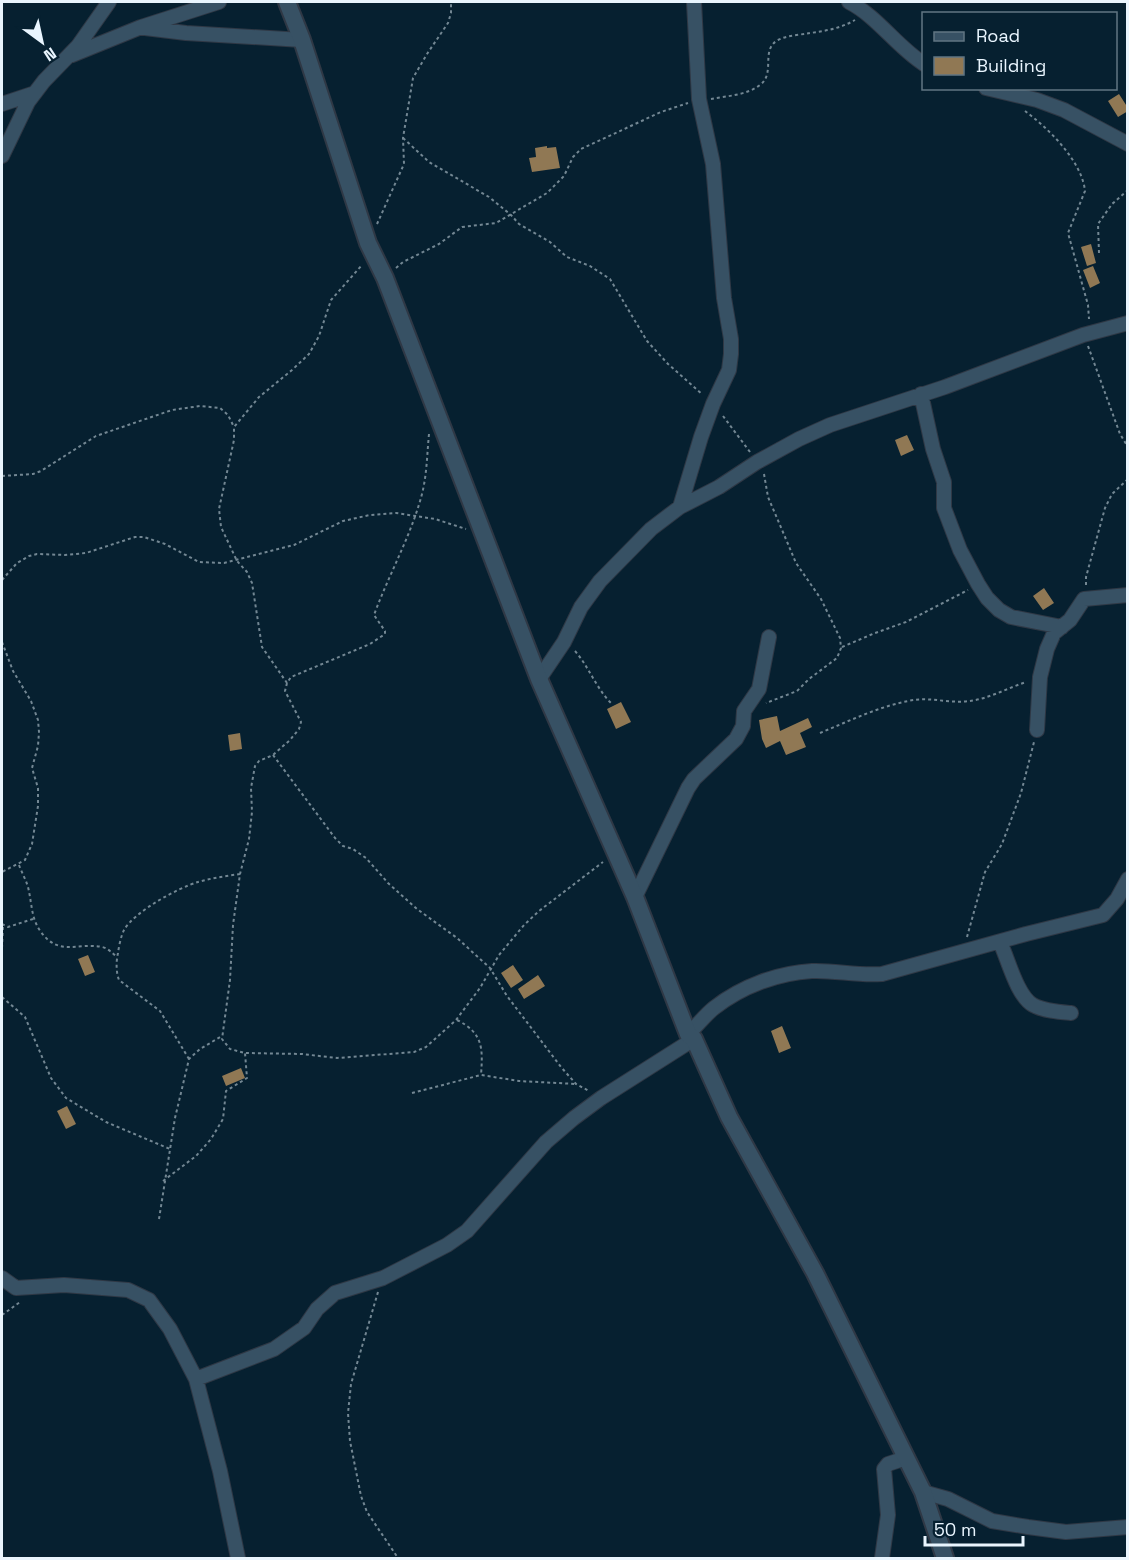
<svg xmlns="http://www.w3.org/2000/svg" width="1129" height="1560" viewBox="0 0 1129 1560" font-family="'Space Grotesk',sans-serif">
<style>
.building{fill:#907854}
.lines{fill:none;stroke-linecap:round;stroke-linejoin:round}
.minor-casing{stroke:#2f3845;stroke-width:16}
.tertiary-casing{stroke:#2f3845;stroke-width:20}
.path{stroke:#738793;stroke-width:2;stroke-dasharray:3 3;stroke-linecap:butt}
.minor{stroke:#375164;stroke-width:14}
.tertiary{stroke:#375164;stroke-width:16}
</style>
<rect width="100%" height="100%" fill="#062030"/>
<path class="building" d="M1119 94 1128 108V111L1118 117 1108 101Z
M547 146V148L556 147 560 168 532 172 529 158 536 157 535 148Z
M1091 244 1096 263 1087 266 1081 247Z
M1093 266 1100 283 1090 288 1083 270Z
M907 435 914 450 901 456 895 440Z
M1044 588 1054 603 1043 610 1033 596Z
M621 702 631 722 616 729 607 709Z
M777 716 780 731 808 718 812 727 800 733 806 747 786 755 780 741 766 748 762 739 759 720Z
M240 733 242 749 230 751 228 735Z
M88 955 95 972 85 976 78 959Z
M513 965 523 980 511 988 501 973Z
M538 975 545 986 524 999 518 989Z
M782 1026 791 1048 779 1053 771 1031Z
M241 1068 245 1078 226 1086 222 1076Z
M67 1106 76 1124 66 1129 57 1111Z"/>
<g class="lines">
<defs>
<path id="minor" d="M849 2C878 17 896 46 924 64
M145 28 186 33 302 40
M72 55 141 27 219 2
M986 88 1037 100 1064 110 1128 144
M2 104 35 93
M2 156 28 102 44 81 78 46 109 2
M921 394 933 449 944 482V508L960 550 978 584 987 598 999 610 1011 617 1062 627
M680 507 701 437 713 404 729 370 731 354V339L724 298 713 164 699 99 694 2
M539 679 564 642 581 607 600 581 651 529 680 507 719 487 757 462 799 439 830 425 945 387 1083 335 1128 323
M1037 730 1040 677 1047 649 1054 633 1070 620 1084 599 1128 595
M635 897 688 788 694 779 736 739 743 726 744 711 759 689 769 637
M1000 942C1008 959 1017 996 1033 1005 1044 1011 1059 1012 1071 1013
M688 1034C697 1026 705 1015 714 1008 742 986 778 973 812 971 835 970 857 976 882 974L1026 934 1103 915 1117 899 1128 879
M2 1278 16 1288 64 1285 128 1290 149 1300 170 1329 196 1379 220 1471 238 1558
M196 1379 274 1349 304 1328 317 1309 335 1293 383 1278 447 1245 467 1231 546 1142 574 1118 601 1098 694 1039
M923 1492 948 1499 992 1521 1028 1527 1066 1532 1128 1527
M882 1558 888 1515 884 1469 888 1464 906 1458"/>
<path id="tertiary" d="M287 2 302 40 368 243 385 278 539 679 635 897 688 1034 694 1039 729 1117 815 1273 923 1492 945 1558"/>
</defs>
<use href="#minor" class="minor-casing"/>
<use href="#tertiary" class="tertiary-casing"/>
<path class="path" d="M711 99C727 96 747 95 760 85 776 73 760 50 778 40 788 35 800 35 810 33 826 31 841 28 855 20
M1025 111C1048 128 1082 161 1085 191L1068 233 1088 305 1089 319
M403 138 429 162 489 197 511 215 519 224 550 242 567 257 590 266 610 279 647 341 668 364 702 394
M377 224 404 164 403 138 413 78 427 54 448 23 451 13V2
M1099 253 1098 224 1112 204 1128 190
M396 268 403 262 439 244 462 227 496 223 547 193 564 176 573 157 581 149 661 112 688 103
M1088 346 1120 434 1128 447
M723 416 750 452
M429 434C427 454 427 474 422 494 411 536 389 574 374 615L385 631V634L370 644 291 677 287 683 285 691 301 722 299 729 290 740 273 755 259 761 255 766 251 788 252 812 249 839 240 874 233 925 230 980 222 1039 230 1049 245 1053 302 1054 337 1058 414 1052 426 1047 456 1020 480 988 499 955 524 925 539 911 603 862
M764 474 768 497 788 544 796 563 821 599 840 638 841 648 837 658 809 679 797 691 766 703
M2 476 33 474 41 471 96 436 172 410 200 406 220 408 228 415 234 427
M2 580 17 563 29 556 37 554 65 555 86 553 135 537H144L165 544 199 562 224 563 294 545 343 521 370 515 396 513 435 519 466 529
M1086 585V577L1105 508 1112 494 1128 479
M2 642 13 671 31 701 38 720 39 732 38 746 32 768 38 788V806L32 844 25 860 2 872
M842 647 875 633 906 622 968 590
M575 651C589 667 596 688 611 703
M287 683 262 647 252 583 247 572 237 561 221 527 219 509 234 440V427L259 397 292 370 309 354 319 336 331 300 362 265
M820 733C849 721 878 707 908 701 930 696 948 704 969 701 988 699 1008 688 1026 682
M273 755 335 838 343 846 353 849 366 858 388 883 417 909 457 938 490 968 507 996 561 1067 576 1084 589 1091
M19 865C22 873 26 880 28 887 32 903 31 919 41 932 59 957 79 942 102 947 108 948 112 953 117 957
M2 924 8 927 33 919
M967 937 985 872 1002 844 1021 793 1034 742
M2 948 3 926
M2 997 25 1017 51 1078 66 1098 106 1122 170 1149
M457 1020C483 1033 483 1048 481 1075
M189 1059 160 1011 119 980C116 972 116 962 118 953 119 946 121 936 124 930 135 911 178 888 198 882 212 878 226 876 240 874
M412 1093 481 1075 519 1081 576 1084
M163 1181 196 1156 211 1139 223 1119 226 1091 247 1078 245 1053
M159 1219 175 1118 189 1059 200 1049 222 1036
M378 1292 351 1384 348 1413 350 1441 361 1496 367 1512 398 1558
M2 1315 20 1302"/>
<use href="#minor" class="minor"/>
<use href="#tertiary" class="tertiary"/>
</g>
<rect width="1129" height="1560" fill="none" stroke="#e9f5fe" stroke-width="6"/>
<rect x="922" y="12" width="195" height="78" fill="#062030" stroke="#617582" stroke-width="1.5"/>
<rect x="934" y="32" width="30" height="9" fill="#375164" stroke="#617582" stroke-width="1.5"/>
<text x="976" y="42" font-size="18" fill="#e9f5fe">Road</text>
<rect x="934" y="57" width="30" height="18" fill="#907854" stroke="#617582" stroke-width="1.5"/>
<text x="976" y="72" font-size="18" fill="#e9f5fe">Building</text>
<g transform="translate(42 42) rotate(147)" stroke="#062030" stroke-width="4.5" paint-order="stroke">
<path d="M0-4.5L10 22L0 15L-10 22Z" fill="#e9f5fe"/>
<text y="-9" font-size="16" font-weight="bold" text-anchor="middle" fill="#e9f5fe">N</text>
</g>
<path d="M925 1536v9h98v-9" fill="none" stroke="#e9f5fe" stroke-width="3"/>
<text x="934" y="1536" font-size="18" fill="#e9f5fe" stroke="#062030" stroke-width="4.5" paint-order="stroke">50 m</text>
</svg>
